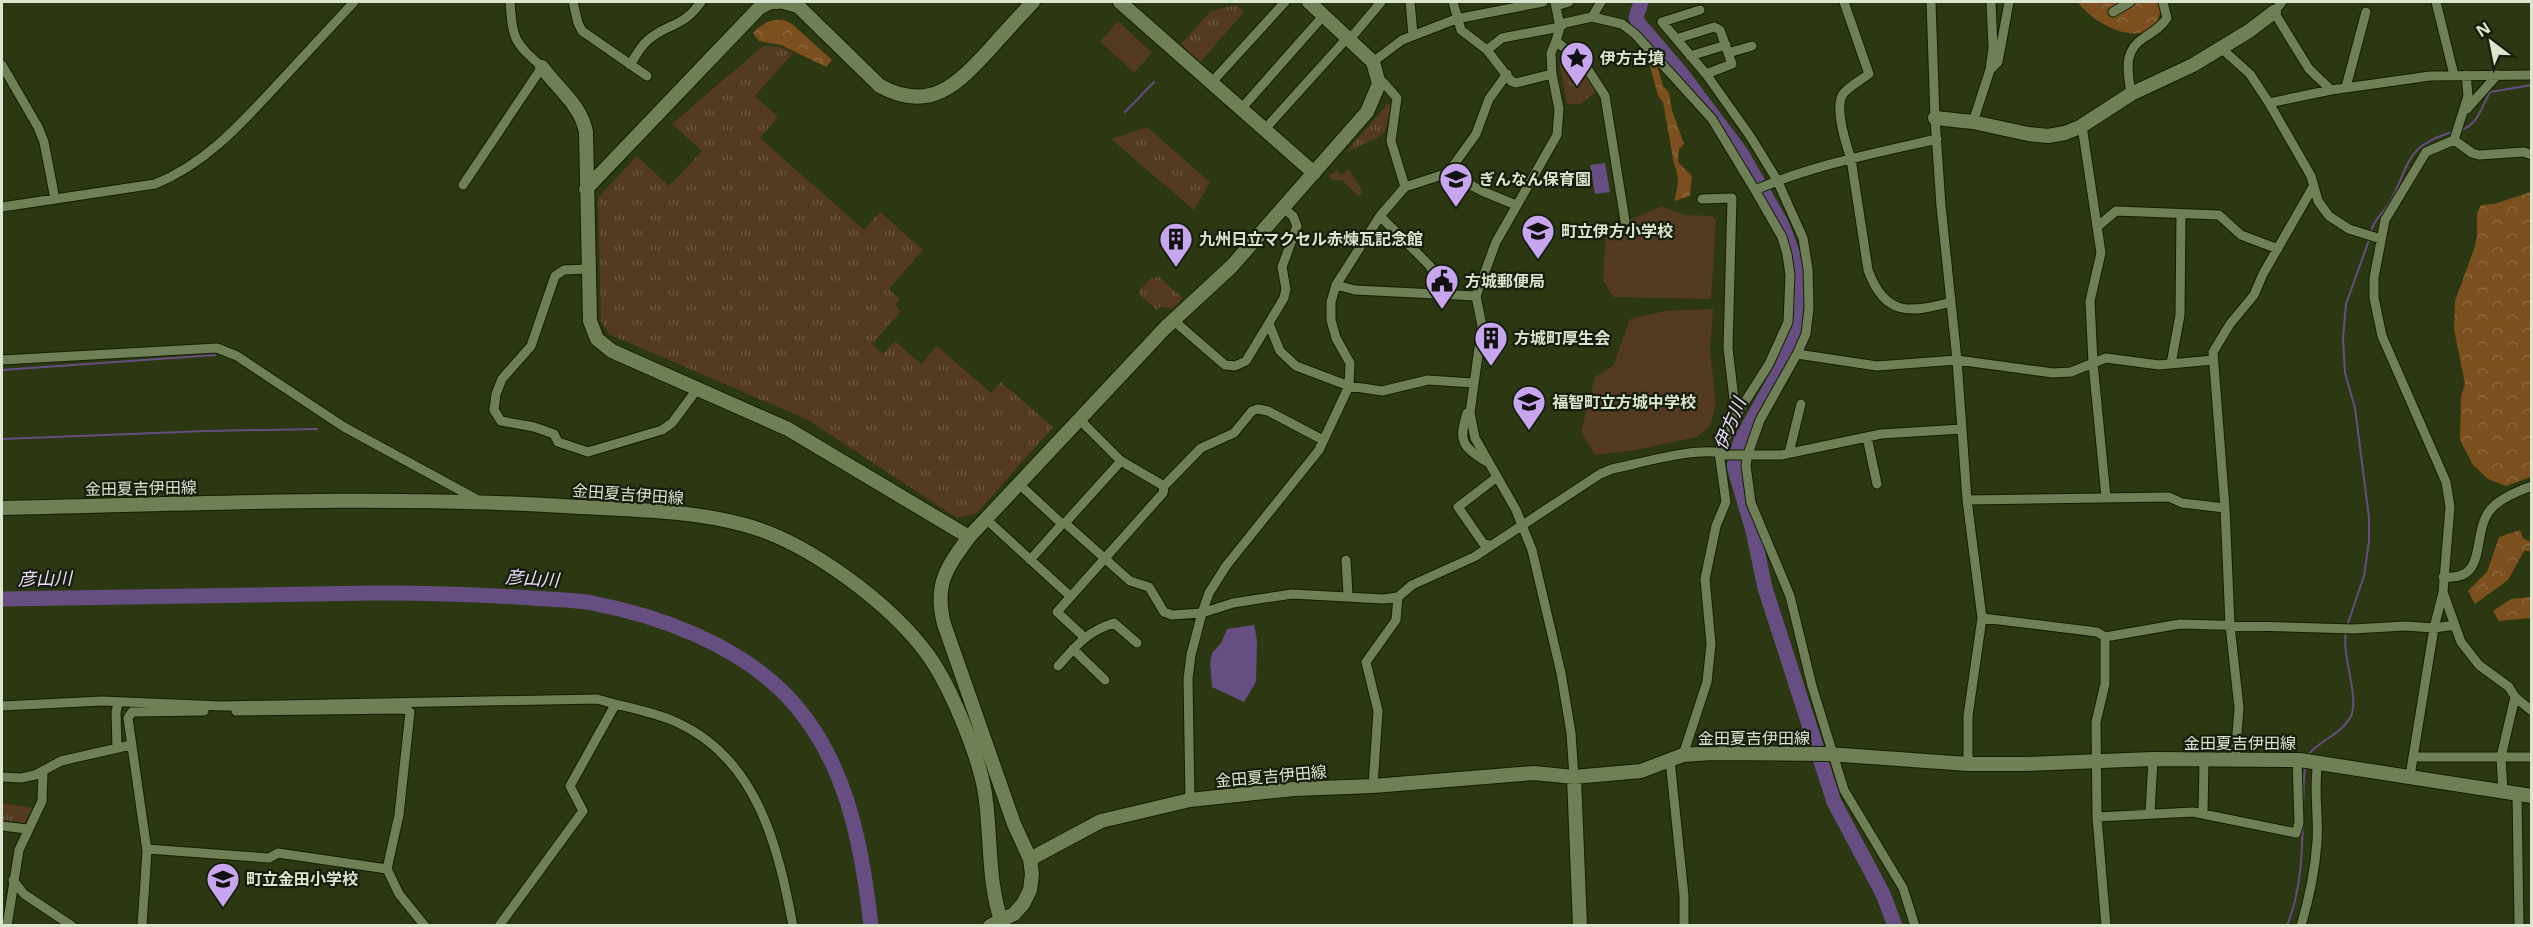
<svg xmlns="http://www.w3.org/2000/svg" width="2533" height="927" viewBox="0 0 2533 927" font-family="'Open Sans','Noto Sans JP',sans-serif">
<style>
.grass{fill:url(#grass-tufts)}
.forest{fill:url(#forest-crowns)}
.garden{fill:#533a20}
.water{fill:#674e82}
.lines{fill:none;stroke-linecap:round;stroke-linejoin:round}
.stream{stroke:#674e82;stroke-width:2}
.river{stroke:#674e82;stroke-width:15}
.street-casing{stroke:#131f00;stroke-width:11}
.secondary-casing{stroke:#131f00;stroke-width:16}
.street{stroke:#6f7f56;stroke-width:9}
.secondary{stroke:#6f7f56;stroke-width:14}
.labels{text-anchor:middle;stroke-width:4.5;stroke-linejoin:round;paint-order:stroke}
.poi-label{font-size:16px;font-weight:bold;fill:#dce5cf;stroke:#171d0c;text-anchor:start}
.street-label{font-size:16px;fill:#dce5cf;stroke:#171d0c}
.water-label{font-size:18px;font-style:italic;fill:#ecddfe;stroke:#171d0c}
</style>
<defs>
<pattern id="grass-tufts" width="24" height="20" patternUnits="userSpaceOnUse" patternTransform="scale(1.5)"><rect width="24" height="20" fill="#533a20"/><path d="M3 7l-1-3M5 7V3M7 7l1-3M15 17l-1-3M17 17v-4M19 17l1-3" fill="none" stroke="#6b563f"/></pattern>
<pattern id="forest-crowns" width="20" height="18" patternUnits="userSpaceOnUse" patternTransform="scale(1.5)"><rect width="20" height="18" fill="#7c4f1e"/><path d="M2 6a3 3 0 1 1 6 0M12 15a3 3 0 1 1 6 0" fill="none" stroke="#8e683e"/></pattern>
</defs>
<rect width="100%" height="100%" fill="#2b3811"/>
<path class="grass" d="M1236 5 1244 12 1200 62 1181 44 1211 11Z
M763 46 780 47 793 53 755 96 778 117 760 138 864 230 880 212 923 250 889 289 900 299 895 305 901 311 872 344 883 354 895 341 921 364 937 346 991 393 1001 382 1053 427 977 513 957 518 808 420 609 334 601 321 598 198 637 156 669 186 702 151 672 124Z
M1560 54 1581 67 1597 91 1580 104H1567L1560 67Z
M1386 103 1391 105 1385 132 1377 138 1345 153 1385 107Z
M1147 127 1210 182 1194 210 1111 139Z
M1349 169 1363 192 1358 196 1343 181 1332 180 1329 176 1337 170 1341 175Z
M1158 276 1183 298 1172 309 1161 306 1157 310 1139 294V291L1152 277 1155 279Z
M2 803 32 808 25 823 2 820Z"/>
<path class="forest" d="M2078 2H2162C2159 56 2098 30 2078 2Z
M784 20 792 24 832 60 826 67 781 45 759 41 753 33C763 23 770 19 784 20Z
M1649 62 1657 65 1663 86 1669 93 1672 110 1684 144 1679 149 1678 162 1692 176 1690 196 1674 201C1678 188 1680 177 1674 164L1663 102 1658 96Z
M2531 192V477L2506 486 2488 479 2473 465 2460 440 2461 396 2465 384 2454 329 2455 301 2474 249 2477 236V213L2481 205 2494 204Z
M2520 530 2523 538 2531 542V551H2524L2508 580 2475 604 2468 591 2487 572 2499 537Z
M2531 597V618L2499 621 2493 611 2511 599Z"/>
<path class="garden" d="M1118 21 1152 53 1134 73 1100 41Z
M1661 206 1685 215 1712 216 1716 220 1711 299 1613 297 1603 280 1606 226 1640 216Z
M1713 309 1710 350 1716 404 1710 426 1697 437 1635 450 1595 455 1581 432 1595 377 1613 366 1630 319 1665 311Z"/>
<path class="water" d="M1605 163 1610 192 1595 194 1590 165Z
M1254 625 1257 640 1256 682 1244 702 1212 687 1210 662 1212 653 1221 643 1227 629Z"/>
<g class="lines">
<path class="stream" d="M1125 112 1154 82
M2461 130C2478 125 2482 106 2490 92L2532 85
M2371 231C2374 219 2385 212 2391 200 2411 162 2406 145 2453 132
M2 370 215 355
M2 439 206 431 317 429
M2347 626 2364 576 2369 541V518L2355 408 2345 373 2343 338 2346 304 2369 240
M2308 755C2320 740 2340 735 2350 718 2361 699 2341 657 2346 632
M2287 926C2308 873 2300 821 2305 766"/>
<path class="river" d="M1641 2 1636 17 1638 23 1681 73 1741 153 1782 225 1792 252 1797 275V300L1794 335 1779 372 1741 440 1734 466 1753 531 1765 588 1834 802 1883 894 1895 926
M2 599C129 598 257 594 385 593 434 593 484 595 533 598 553 600 573 599 592 603 660 616 736 644 786 695 846 757 862 844 871 926"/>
<defs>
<path id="street" d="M573 2 578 23 582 31 647 76
M1410 2 1413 35
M1453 2 1461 30 1487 50 1511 81 1516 83 1552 74 1559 109 1557 135 1496 242 1476 296 1482 326 1470 413 1475 438 1516 510 1532 550 1561 673 1571 733 1574 777
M1555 2 1560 27 1556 41 1585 65 1605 96 1625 221
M1844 2 1869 74C1861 80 1848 87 1843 94 1834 108 1846 144 1851 159L1868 270C1885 317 1910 313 1951 302
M1931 2 1935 118 1941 206 1957 360 1967 500 1982 618 1968 716V764
M2282 2 2274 12 2309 69 2331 90
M2436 2 2454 75
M1556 6 1569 2
M1700 10 1662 22 1706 74 1750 136 1777 180 1803 238 1808 269 1809 308 1806 334 1797 354 1760 420 1748 454 1746 465 1751 503 1790 596 1812 686 1844 790 1903 888 1915 926
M2113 12 2130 2
M1592 17 1601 2
M1350 39 1381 2
M1676 39 1714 27 1720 30 1732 64 1706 74
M2221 48 2250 74 2269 103 2311 176 2318 201 2329 216 2349 229 2381 239
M1487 50 1502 38 1560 27 1565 23 1592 17 1622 24 1635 34 1712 119 1755 190 1782 237 1787 254 1790 275 1788 322 1769 364 1736 416 1719 452 1726 502 1716 526 1705 579 1711 644 1707 682 1683 755
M1728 53 1752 46
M1690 56 1726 45
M1373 62 1402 40 1456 19 1543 2
M2 65 38 127 44 142 55 199
M630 65C635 57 640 47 647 41 666 23 682 29 701 2
M1990 70 1993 48 1991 2
M1552 74 1551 53 1556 41
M1212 82 1285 2
M1379 84 1383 82 1397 98 1391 141 1405 187
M2346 87 2366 12
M2131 94C2128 71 2122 51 2145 37 2154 31 2161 27 2167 18L2163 2
M2269 103 2331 90 2430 76 2532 75
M1241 109 1324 15
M2467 109 2497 75
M1973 122 1990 70 1998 62 2009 2
M2082 126 2101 253 2090 301 2093 363 2106 497
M1264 130 1348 37
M2454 140 2472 153 2479 155 2524 152 2532 155
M1448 173 1482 191 1516 205
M463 185 542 67C513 41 513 40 510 2
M1755 190C1813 165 1876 153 1937 139
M1702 199 1732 198 1728 348 1736 416
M2 207 155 184C205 164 240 125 276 86 302 58 328 30 354 2
M1380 216 1430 266 1436 279 1437 295
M2097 227 2116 211 2219 215 2241 235 2278 249
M587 269 564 270 555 276 531 346 502 379 496 394 494 410 501 421 534 427 554 434 558 442 588 452 662 430 672 423 698 388
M1336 285 1355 290 1476 296
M1173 320 1225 365 1235 366 1246 361 1284 298 1286 289 1282 267 1297 226 1293 216 1283 208
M1269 324 1280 351 1296 366 1349 386 1382 391 1428 380 1473 383
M1797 354 1877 366 1957 360 2053 373 2071 372 2106 358 2159 365 2213 360
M2 360 217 348 237 356 344 427 478 500
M2171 364 2180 315 2181 214
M1467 413C1458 442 1462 446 1487 462
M1079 419 1121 461 1164 486
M1867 437 1877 484
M1789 453 1801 404
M1121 461 1065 523 1130 581 1149 587 1164 612 1172 615 1202 613 1233 603 1292 594 1383 599 1398 597 1412 585 1474 557 1600 474 1612 469C1638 464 1704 444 1726 455H1781L1881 434 1962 429
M1019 484 1062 524
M1967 500 2169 497 2182 503 2225 508
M986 519 1070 596
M1491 546 1483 543 1458 507 1497 477
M1030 560 1062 524 1065 523
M1346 560 1348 595
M2443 577C2490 582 2470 533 2491 509 2500 498 2518 491 2532 486
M2443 592 2461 642 2479 665 2509 687 2515 697 2532 711
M1982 618 2097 632 2105 637 2180 624 2353 629 2405 626 2434 628 2455 625
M1084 637 1057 612 1163 493 1164 486 1201 448 1234 433 1252 411 1258 409 1268 411 1323 440
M2105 637V684L2096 722 2097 817 2106 926
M1073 649 1105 680
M1058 666C1077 645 1086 632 1114 623L1137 643
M2 706 102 701 222 706 597 699C623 707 651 711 676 722 757 758 778 846 793 926
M236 711 406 709 410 712 399 815 387 869 399 894 425 926
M117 748 116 712 118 703
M2414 757H2532
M1670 760 1684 896V926
M2235 760 2239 708 2230 625 2225 508 2213 352 2230 324 2254 295 2263 274 2313 187
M2410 776 2434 628 2443 592 2450 507 2446 482 2382 336 2374 298V278L2385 220 2426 152 2454 140 2468 96 2466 75
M2 777 21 778 35 775 61 761 131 745
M1373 786 1378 711 1366 662 1396 620 1398 597
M2503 792 2501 757 2515 697
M2517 794 2519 926
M1190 800 1188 679 1191 655 1202 613 1209 593 1226 566 1319 450 1349 386 1350 363 1336 338 1331 320V302L1336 285 1380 216 1405 187 1448 173 1476 134 1489 99 1507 74
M2150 813 2153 759
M2203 814 2204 760
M2097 817 2193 812 2296 833 2299 823 2297 760
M2 826 27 829
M147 849 269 858 278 853 387 869
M13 880 24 894 72 926
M7 926 19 850 42 801 43 773
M142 926 147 851 128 718 132 712 204 711
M499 926 583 811 570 786 615 705
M2301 926C2309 899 2315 870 2317 842 2319 815 2313 789 2318 762"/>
<path id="secondary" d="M783 2 798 6 880 86C930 113 957 85 990 49 1004 33 1019 17 1033 2
M1120 2 1314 173
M542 67C558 89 581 105 586 132L590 321 597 339 612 351 788 429 969 537
M1935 118 1973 122 2028 134 2048 136 2065 133 2080 127 2131 94 2193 65 2249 31 2274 12
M586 189 759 8 770 2H778
M2 508C188 504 377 495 563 506 624 510 687 509 745 525 808 542 890 603 928 655 951 687 982 762 986 801 991 841 988 887 1003 926
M1574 777 1580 926
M1030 859 1101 821 1190 800 1294 789 1373 786 1534 773 1574 777 1641 771 1683 755 1712 753 1828 754 1968 764H2025L2153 759 2300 760 2532 796
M990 926 1014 914 1023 904 1030 890 1032 874 1030 859 1014 824 944 624C934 585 946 568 969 537L1165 328 1232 266 1367 112 1379 84 1373 62 1309 2"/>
</defs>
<use href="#street" class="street-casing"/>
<use href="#secondary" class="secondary-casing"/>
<use href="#street" class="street"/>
<use href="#secondary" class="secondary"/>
</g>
<defs>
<symbol id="sight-pin" viewBox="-11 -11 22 30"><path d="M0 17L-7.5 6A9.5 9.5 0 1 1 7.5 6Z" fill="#c8a6ef" stroke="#171d0c"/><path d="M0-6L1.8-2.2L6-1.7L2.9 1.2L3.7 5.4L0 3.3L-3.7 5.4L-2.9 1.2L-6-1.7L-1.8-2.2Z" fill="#111"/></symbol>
<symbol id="school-pin" viewBox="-11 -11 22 30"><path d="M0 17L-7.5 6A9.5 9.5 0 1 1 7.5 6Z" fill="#c8a6ef" stroke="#171d0c"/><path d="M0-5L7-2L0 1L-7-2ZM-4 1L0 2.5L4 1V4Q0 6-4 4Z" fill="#111"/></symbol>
<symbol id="building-pin" viewBox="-11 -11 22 30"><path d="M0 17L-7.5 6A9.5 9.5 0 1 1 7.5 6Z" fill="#c8a6ef" stroke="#171d0c"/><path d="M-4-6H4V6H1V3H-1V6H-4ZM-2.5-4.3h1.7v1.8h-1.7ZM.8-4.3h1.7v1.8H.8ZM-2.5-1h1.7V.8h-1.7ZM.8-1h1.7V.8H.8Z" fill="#111"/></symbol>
<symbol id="civic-pin" viewBox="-11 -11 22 30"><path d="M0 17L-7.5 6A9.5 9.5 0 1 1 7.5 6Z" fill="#c8a6ef" stroke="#171d0c"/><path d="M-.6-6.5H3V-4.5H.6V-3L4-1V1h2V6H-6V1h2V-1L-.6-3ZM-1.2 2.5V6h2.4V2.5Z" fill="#111"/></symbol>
</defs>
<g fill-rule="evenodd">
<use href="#sight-pin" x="1558" y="39" width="38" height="52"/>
<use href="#school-pin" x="1437" y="160" width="38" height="52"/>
<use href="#school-pin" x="1519" y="212" width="38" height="52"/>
<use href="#building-pin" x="1157" y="220" width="38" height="52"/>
<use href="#civic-pin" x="1423" y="262" width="38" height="52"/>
<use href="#building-pin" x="1472" y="319" width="38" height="52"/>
<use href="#school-pin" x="1510" y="383" width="38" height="52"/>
<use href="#school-pin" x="204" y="860" width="38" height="52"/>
</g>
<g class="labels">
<g class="poi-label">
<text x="1600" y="64">伊方古墳</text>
<text x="1479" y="185">ぎんなん保育園</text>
<text x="1561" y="237">町立伊方小学校</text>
<text x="1199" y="245">九州日立マクセル赤煉瓦記念館</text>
<text x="1465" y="287">方城郵便局</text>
<text x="1514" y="344">方城町厚生会</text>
<text x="1552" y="408">福智町立方城中学校</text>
<text x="246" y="885">町立金田小学校</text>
</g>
<g class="street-label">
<text transform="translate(141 488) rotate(-1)" y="6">金田夏吉伊田線</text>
<text transform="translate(628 494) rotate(4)" y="6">金田夏吉伊田線</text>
<text x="1754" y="744">金田夏吉伊田線</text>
<text x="2240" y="749">金田夏吉伊田線</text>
<text transform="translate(1271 776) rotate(-5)" y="6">金田夏吉伊田線</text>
</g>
<g class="water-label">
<text transform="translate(1730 424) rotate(-67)" y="6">伊方川</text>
<text transform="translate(45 579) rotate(-1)" y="6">彦山川</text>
<text transform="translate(532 579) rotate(4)" y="6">彦山川</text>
</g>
</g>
<rect width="2533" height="927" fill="none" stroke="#dce5cf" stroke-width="6"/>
<g transform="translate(2491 42) rotate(328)" stroke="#171d0c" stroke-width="4.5" paint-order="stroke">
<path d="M0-4.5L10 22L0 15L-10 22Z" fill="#dce5cf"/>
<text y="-9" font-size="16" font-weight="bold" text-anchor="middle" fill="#dce5cf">N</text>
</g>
</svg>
